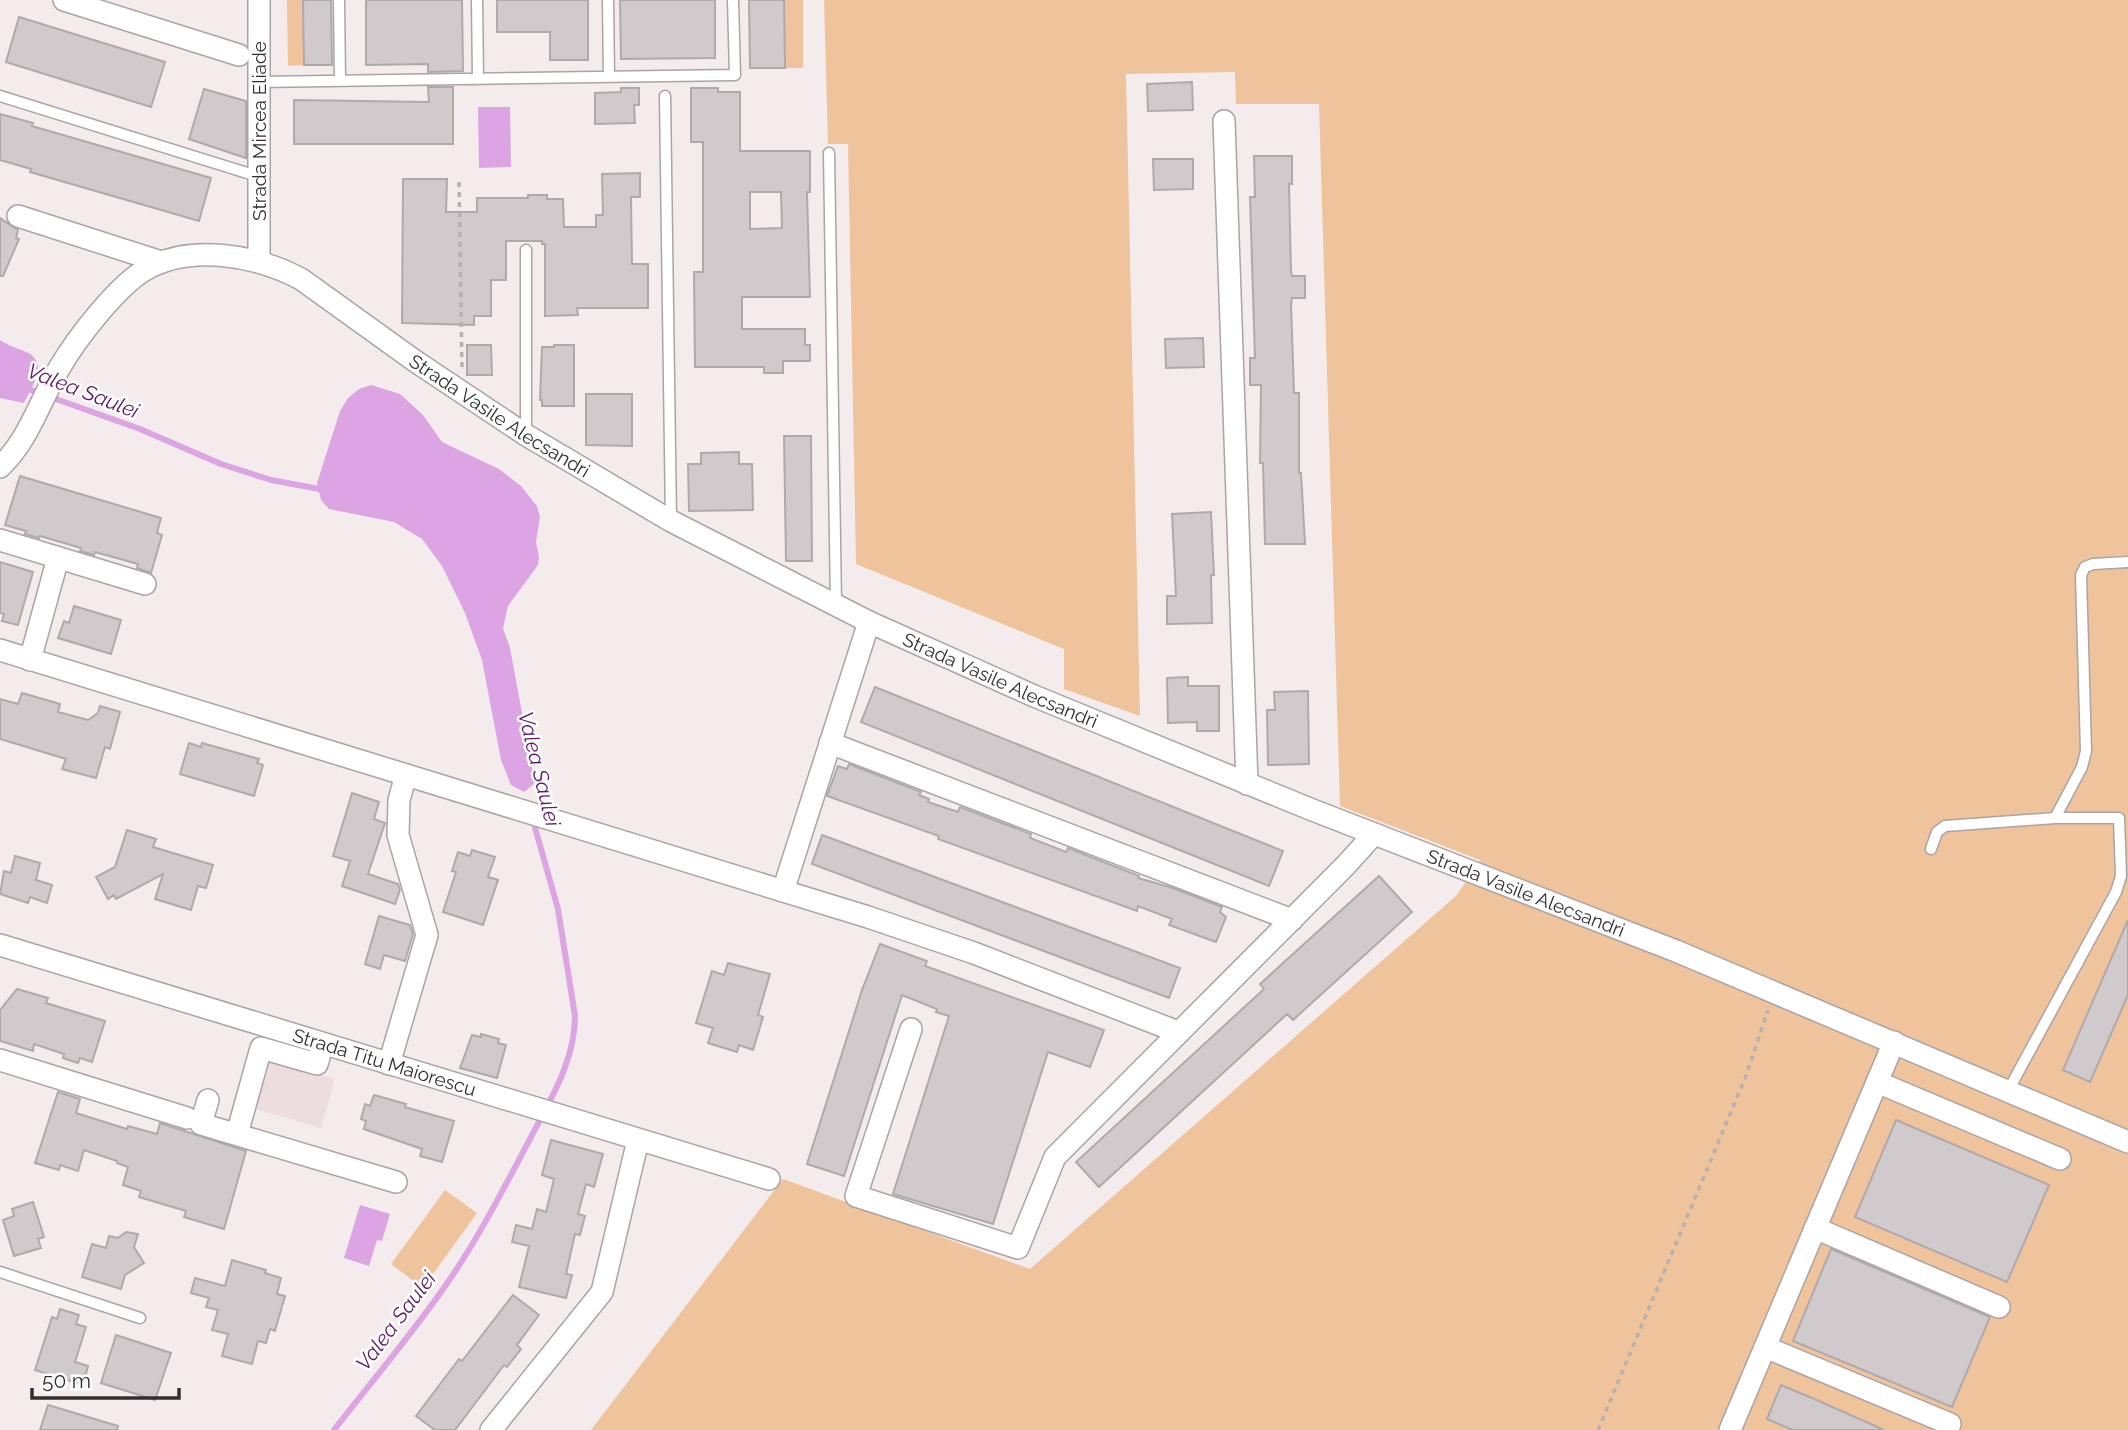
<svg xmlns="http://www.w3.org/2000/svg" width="2128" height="1430" viewBox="0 0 2128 1430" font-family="Raleway,sans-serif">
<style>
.built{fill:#eeddde}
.green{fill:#efc39b}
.water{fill:#dca4e2}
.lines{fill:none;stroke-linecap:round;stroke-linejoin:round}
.stream{stroke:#dca4e2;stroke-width:6}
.building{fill:#d1cacd;stroke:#b0a9ac;stroke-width:2;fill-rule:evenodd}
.lane-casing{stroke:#aba3a4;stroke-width:13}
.street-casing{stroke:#aba3a4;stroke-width:24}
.path{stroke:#b7b0b0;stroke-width:3.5;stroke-dasharray:5 5;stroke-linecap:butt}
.lane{stroke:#fff;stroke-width:10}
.street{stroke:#fff;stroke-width:21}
.labels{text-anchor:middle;stroke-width:5;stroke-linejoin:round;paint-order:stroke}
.street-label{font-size:19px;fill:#332f30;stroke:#fff}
.water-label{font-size:21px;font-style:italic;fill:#5d1a65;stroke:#fff}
</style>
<rect width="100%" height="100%" fill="#f4ecec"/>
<path class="built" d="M266 1059 335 1079 321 1128 252 1108Z"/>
<path class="green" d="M287 0H303L304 65 288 66Z
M784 0H803V68H785Z
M824 0H2128V1430H591L783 1179 1030 1269 1457 895 1480 860 1340 806 1319 104H1236L1235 72 1126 74 1140 716 1064 689V649L856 564 848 144H828Z
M445 1190 477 1213 423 1288 391 1264Z"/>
<path class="water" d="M478 107H510L511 167 479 168Z
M0 340C9 346 17 348 26 352 50 362 31 388 24 403L0 398Z
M371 385 400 394 423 415 442 442 499 469 521 486 537 506 540 517 536 542 539 557 538 565 508 606 503 628 510 648 535 783 524 792 511 785 501 760 482 660 465 613 442 566 422 539 394 522 329 509 321 500 317 483 340 411 348 398 359 389Z
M360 1205 390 1214 382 1241 377 1240 369 1266 344 1258Z"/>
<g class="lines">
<path class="stream" d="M25 388 140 429 221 464 271 480 325 490
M334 1430C372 1381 413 1333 448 1282 479 1237 504 1188 530 1139 550 1100 575 1061 575 1016L558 909 532 817"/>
</g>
<path class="building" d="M303 0H331L332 65H304Z
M366 0H462L463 71 428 72V64L366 65Z
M497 0H588V60H550V32H497Z
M620 0H715V58L621 59Z
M749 0H784L785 68H750Z
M19 17 165 62 151 107 6 62Z
M1192 82 1193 110 1148 111 1147 84Z
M428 87H453V144H294V100L429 102Z
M621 88H639V105H634L635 123 595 124V93L621 92Z
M691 88H718V92H740V151H810V192H807L810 297H742V329H805V345H810V361H783V373H764V367H695L694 272H703V142H691ZM750 192H781L782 228 750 229Z
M204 89 246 101V158L189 139Z
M0 114 33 123 32 126 211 178 199 221 30 172 31 169 0 160Z
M1254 156H1292V184H1289L1291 272 1292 276H1305V298H1292L1291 304 1294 393H1299V473H1301L1305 544H1265L1263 463H1260L1261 385H1250V358H1255L1250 197H1255Z
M1153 159H1193V189L1154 190Z
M640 173V197H631L632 264H648V308H577L578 315 545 316V244H542V241H506V280H491V316H474V325L402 323 403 179H447L446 212H477V198H528V195H547V199H563L564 227H596V215H603L602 174Z
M0 218 18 230 16 238 19 239 3 276H0Z
M1203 338 1204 367 1166 368 1165 339Z
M467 345H491L492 375H467Z
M554 345H574V406H542V400H540L542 347H554Z
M586 394H632V446L586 445Z
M784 436H811L812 561H786Z
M739 452V464H752L753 510 689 511 688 464H701V453Z
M20 476 161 518 157 533 162 535 151 573 137 568 138 564 95 552 94 555 80 551 81 548 40 536 39 538 25 534 26 531 5 525Z
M1211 512 1214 575H1211L1212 623 1167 624V596H1176L1172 514Z
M0 562 33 572 18 625 2 621 4 614 0 613Z
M74 606 121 620 111 654 58 638 64 621 69 623Z
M1188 677V686H1219V731H1197V722L1168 723 1167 678Z
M875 687 1283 851 1269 886 861 722Z
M1308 691 1309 764 1268 765 1267 710H1275L1274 692Z
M22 693 60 704 58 712 88 720 98 713 100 706 120 712 110 749 105 747 96 778 62 769 66 759 0 739V699L18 704Z
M189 743 201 747 202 743 259 759 257 763 263 765 254 796 180 774Z
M849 764 921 792 919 795 929 799 928 802 958 812 960 807 1031 834 1030 838 1066 852 1068 848 1139 876 1138 878 1173 888 1222 907 1220 912 1226 917 1216 942 1169 925 1172 919 1138 906 1137 911 938 839 939 836 827 796 838 766 847 769Z
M352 793 379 802 374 819 385 823 368 874 398 884 400 890 395 904 342 886 350 861 333 856Z
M127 830 156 839 153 847 213 865 206 888 198 886 191 910 155 899 163 874 116 899 114 895 108 899 96 877 115 867Z
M822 835 1180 968 1169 998 812 864Z
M472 850 495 857 488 877 498 880 483 925 443 912 456 872 452 871 458 852 470 856Z
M15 856 40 863 36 880 52 885 47 903 30 897 28 903 0 894 4 871 11 873Z
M1379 876 1412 912 1293 1020 1287 1014 1099 1187 1076 1162 1264 989 1260 984Z
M379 916 410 925 413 934 405 961 384 955 380 969 365 964Z
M2128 920V995L2090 1082 2063 1070Z
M880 944 927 961 925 966 1104 1030 1090 1067 1048 1052 993 1224 893 1194 949 1016 936 1012 937 1009 902 995 844 1176 807 1164 862 990Z
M728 963 770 974 758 1015 763 1017 753 1050 739 1045 737 1052 708 1043 713 1028 696 1023 712 971 724 975Z
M17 989 48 998 46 1003 105 1021 92 1062 80 1058 78 1063 63 1058 64 1054 34 1044 33 1051 0 1041V1010Z
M481 1034 499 1039 498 1043 506 1045 497 1078 460 1068 472 1035 481 1037Z
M58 1092 80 1099 76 1113 127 1129 128 1126 157 1134 160 1123 246 1151 224 1229 184 1217 186 1211 139 1197 141 1191 123 1185 128 1167 117 1163V1161L84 1150 78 1171 60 1165 59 1170 35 1163Z
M374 1095 406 1104 405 1107 454 1121 442 1162 420 1156 422 1149 364 1129 366 1121 361 1119 365 1104 370 1106Z
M1896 1120 2049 1185 2007 1282 1855 1217Z
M551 1140 603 1154 594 1187 586 1184 578 1214 585 1216 580 1235 575 1234 566 1274 572 1275 566 1298 519 1287 529 1246 512 1242 516 1225 532 1229 537 1209 546 1212 554 1179 542 1175Z
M33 1202 44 1237 38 1239 41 1248 14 1256 3 1220 14 1216 12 1209Z
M126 1232 138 1234 134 1247 144 1263 125 1275 121 1289 82 1277 92 1244 106 1248 109 1236 118 1238Z
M1831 1249 1990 1317 1952 1407 1793 1341Z
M232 1260 266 1270 265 1273 281 1278 277 1294 285 1296 275 1331 270 1329 266 1343 258 1341 252 1364 222 1356 228 1334 212 1330 218 1310 206 1307 209 1298 191 1293 195 1278 225 1286Z
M513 1295 539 1315 517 1345 521 1349 507 1367 504 1365 455 1430H435L416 1416 459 1359 462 1361Z
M60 1309 79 1315 76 1324 86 1327 75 1362 88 1366 83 1385 35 1370 52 1317 57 1319Z
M116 1335 171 1353 155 1400 101 1383Z
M1781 1385 1812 1398 1884 1430H1793L1767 1419Z
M48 1405 118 1426 117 1430H40Z"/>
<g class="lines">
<defs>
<path id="lane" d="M339 0 340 81
M477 0 478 79
M608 0 609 77
M259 82 735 75 733 0
M0 96 260 177
M665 96 671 521
M829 153 836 605
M526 250V435
M1931 849 1937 832 1945 826 2055 818 2082 767 2086 751 2081 575 2085 567 2093 564 2128 562
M2008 1091 2116 892 2121 876 2119 818H2055
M0 1272 140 1318"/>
<g id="street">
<path d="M64 0 239 55"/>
<path d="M1224 121 1247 784"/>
<path d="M18 216 161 262"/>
<path d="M259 262V0"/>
<path id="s1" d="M0 467C29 440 40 400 60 367 77 338 115 289 143 271 189 243 256 255 301 279L415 361 526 435 671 521 869 622 1034 696 1310 809 1676 951 2128 1142"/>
<path d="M0 540 145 584"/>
<path d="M0 650 868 917 974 953 1178 1032"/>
<path d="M30 660 58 558"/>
<path d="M830 743 1292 920"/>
<path d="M783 891 869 622"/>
<path id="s2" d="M0 945 769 1179"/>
<path d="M911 1029 856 1196 1018 1248 1055 1157 1346 865 1374 834"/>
<path d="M0 1060 187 1118"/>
<path d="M389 1064 427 935 398 835 399 800 406 775"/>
<path d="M1877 1082 2060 1159"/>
<path d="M208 1100 201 1124 396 1182"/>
<path d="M237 1134 261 1048 317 1064 323 1044"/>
<path d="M1815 1228 1999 1307"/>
<path d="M1765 1347 1950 1424"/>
<path d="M491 1430 602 1292 638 1140"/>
<path d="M1730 1430 1894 1042"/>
</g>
</defs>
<use href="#lane" class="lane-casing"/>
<use href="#street" class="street-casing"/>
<path class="path" d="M459 182 462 369
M1598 1430 1746 1076 1768 1010"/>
<use href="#lane" class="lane"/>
<use href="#street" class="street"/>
</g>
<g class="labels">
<g class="street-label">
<text transform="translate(259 131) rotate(-90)" y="7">Strada Mircea Eliade</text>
<text dy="7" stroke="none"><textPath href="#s1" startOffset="651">Strada Vasile Alecsandri</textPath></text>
<text dy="7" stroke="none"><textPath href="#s1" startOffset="1218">Strada Vasile Alecsandri</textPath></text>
<text dy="7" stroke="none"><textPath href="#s1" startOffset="1785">Strada Vasile Alecsandri</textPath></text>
<text dy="7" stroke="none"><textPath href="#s2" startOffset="402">Strada Titu Maiorescu</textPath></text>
</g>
<g class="water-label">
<text transform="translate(83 391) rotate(21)" y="7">Valea Saulei</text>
<text transform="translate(539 769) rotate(76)" y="7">Valea Saulei</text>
<text transform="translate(396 1321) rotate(-53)" y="7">Valea Saulei</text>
</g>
</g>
<path d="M32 1388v10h147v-10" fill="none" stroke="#332f30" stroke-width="3.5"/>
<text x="42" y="1388" font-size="21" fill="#332f30" stroke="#ffffff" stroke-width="5" paint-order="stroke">50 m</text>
</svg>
